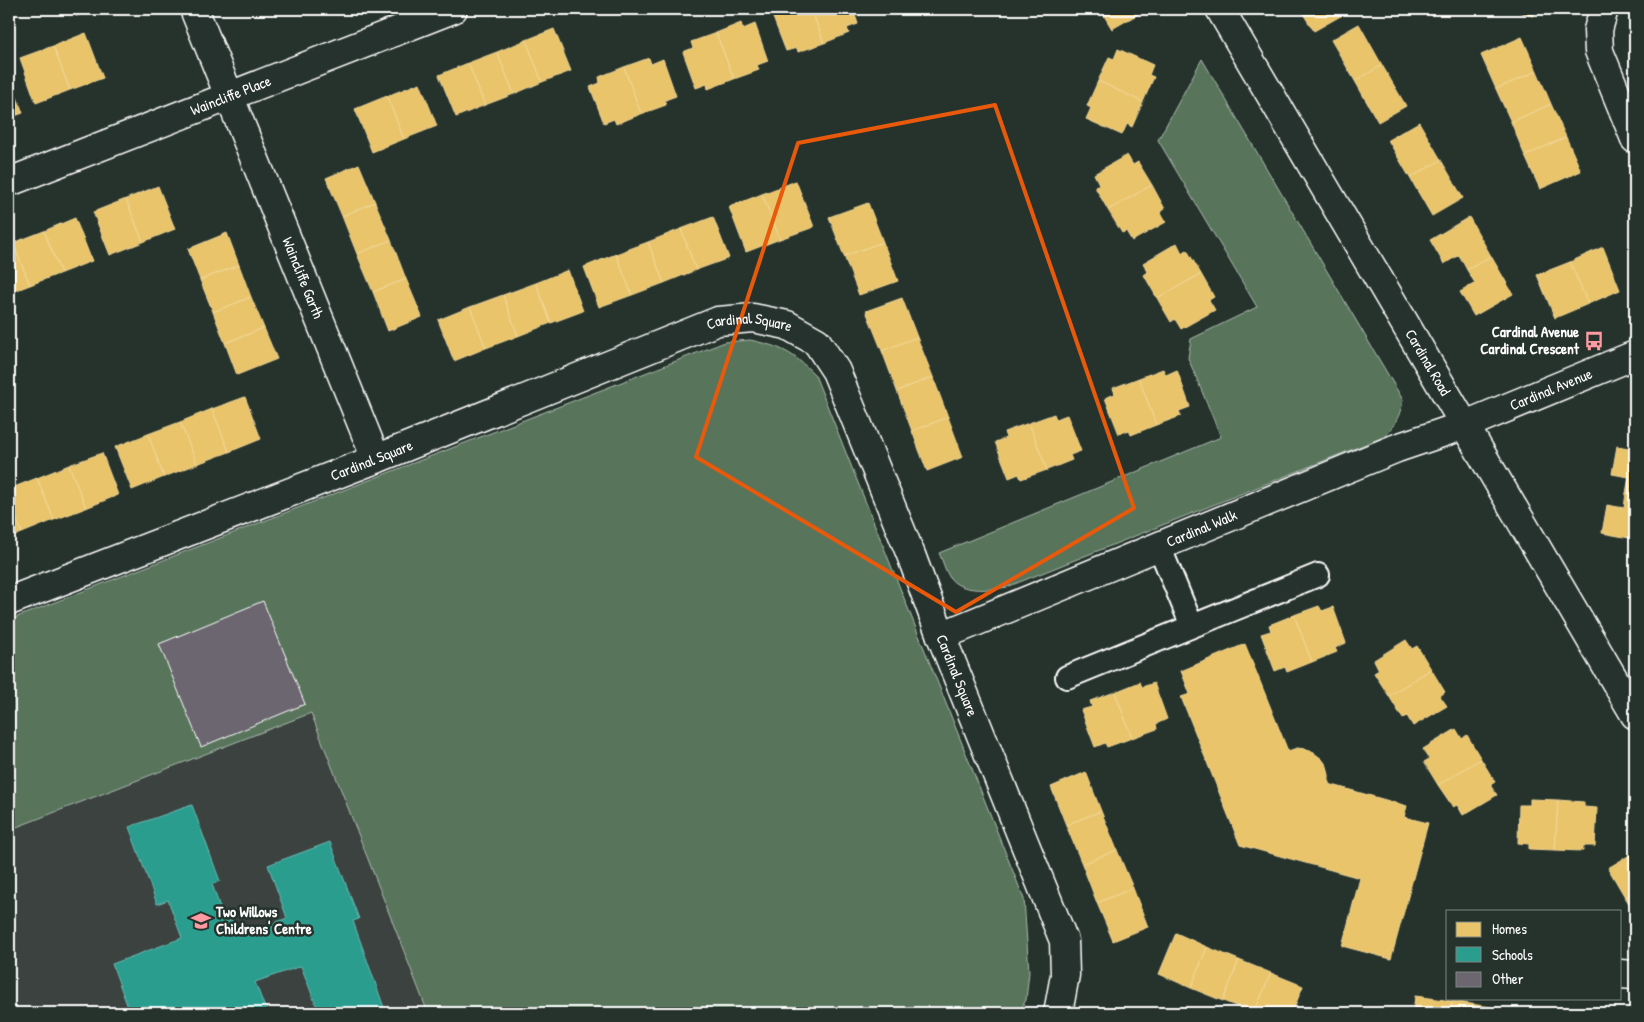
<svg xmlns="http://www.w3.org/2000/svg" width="1644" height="1022" viewBox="0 0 1644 1022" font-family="'Patrick Hand',sans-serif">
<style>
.built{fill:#3b4241}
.green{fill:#58745c;stroke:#acbaae}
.homes{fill:#e9c46a;stroke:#f0d697}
.schools{fill:#2a9d8f;stroke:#6abab1}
.building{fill:#6c6670;stroke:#fff}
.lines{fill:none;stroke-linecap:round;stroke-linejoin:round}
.lane-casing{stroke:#fff;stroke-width:26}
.street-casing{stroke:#fff;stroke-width:31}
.lane{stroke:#26332d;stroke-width:22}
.street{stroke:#26332d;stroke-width:28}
.marked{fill:none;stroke:#e8590c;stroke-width:4;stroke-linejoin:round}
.labels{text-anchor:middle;stroke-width:5;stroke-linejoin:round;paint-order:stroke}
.street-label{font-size:15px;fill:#fff;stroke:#26332d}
.poi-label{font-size:15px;font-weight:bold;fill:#fff;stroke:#26332d;text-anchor:end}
</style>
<rect width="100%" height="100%" fill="#26332d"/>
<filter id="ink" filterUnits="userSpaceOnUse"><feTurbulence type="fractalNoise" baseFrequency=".02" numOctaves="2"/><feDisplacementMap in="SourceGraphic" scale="10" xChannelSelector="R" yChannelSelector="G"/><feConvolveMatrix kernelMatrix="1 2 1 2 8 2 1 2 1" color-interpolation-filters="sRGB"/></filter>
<g filter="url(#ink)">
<path class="built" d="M311 713 428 1013H9V830Z"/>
<path class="green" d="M1202 59 1403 400C1401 414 1395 425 1386 436L1007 587C991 590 961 593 950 578 945 571 943 561 939 553L1221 437 1188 358 1191 339 1257 307 1158 140Z
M750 340C782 347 792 352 815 375L1024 899 1029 972 1026 1000 1018 1013H428L311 713 9 830V620L725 342Z"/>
<path class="homes" d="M73 9H96L76 16Z
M782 9H811L824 43 798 52 797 48 786 51 772 15 783 11Z
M811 9H853L858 24 847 28 849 33 824 43Z
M1100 9H1147L1112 29Z
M1300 9H1353L1314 31Z
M1510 9H1535L1533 16Z
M741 23 743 29 755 24 768 61 757 65 759 70 734 79 716 33Z
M1359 24 1382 65 1355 81 1331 40Z
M554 29 571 71 542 82 526 40Z
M86 33 103 78 70 90 53 46Z
M716 33 734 79 708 89 707 84 696 88 683 52 693 48 691 42Z
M1522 37 1537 71 1496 89 1481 55Z
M526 40 542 82 514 94 497 52Z
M53 46 70 90 36 103 20 58Z
M1118 49 1153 65 1149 75 1154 77 1143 102 1098 81 1109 57 1114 59Z
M497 52 514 94 485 105 468 63Z
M649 58 651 64 663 59 676 96 665 100 666 105 641 114 624 67Z
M468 63 485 105 456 117 439 75Z
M1382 65 1406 106 1378 122 1355 81Z
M624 67 641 114 616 124 614 119 604 123 590 87 600 83 599 77Z
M1537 71 1551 104 1511 122 1496 89Z
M9 76 23 113 9 118Z
M1098 81 1143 102 1132 127 1127 124 1122 135 1086 119 1091 108 1087 106Z
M420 83 437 126 404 139 387 96Z
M387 96 404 139 372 152 355 109Z
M1551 104 1566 137 1525 156 1511 122Z
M1419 122 1441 160 1410 178 1388 140Z
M1566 137 1581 171 1540 189 1525 156Z
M1127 155 1133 165 1138 162 1152 185 1108 210 1095 187 1099 184 1094 174Z
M1441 160 1463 198 1432 216 1410 178Z
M359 164 375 202 342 216 326 178Z
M796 181 814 227 780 239 762 194Z
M1152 185 1165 209 1160 212 1166 222 1132 241 1126 231 1122 233 1108 210Z
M158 186 175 229 143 242 126 199Z
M762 194 780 239 746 252 729 207Z
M126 199 143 242 110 255 93 212Z
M375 202 391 240 357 254 342 216Z
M868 203 883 242 844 256 829 217Z
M713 217 729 258 696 270 681 229Z
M1469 217 1491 256 1467 270 1459 255 1444 264 1430 240Z
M75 218 92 261 61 273 44 231Z
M681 229 696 270 664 283 648 242Z
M44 231 61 273 30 285 13 243Z
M227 233 239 265 200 280 188 249Z
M391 240 406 279 373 292 357 254Z
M648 242 664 283 632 295 616 254Z
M883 242 898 281 859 295 844 256Z
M13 243 30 285 9 293V245Z
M1177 243 1182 253 1187 250 1201 274 1157 298 1144 275 1148 272 1143 263Z
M1603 247 1620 290 1588 304 1570 262Z
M616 254 632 295 599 307 584 267Z
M1491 256 1513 294 1474 316 1460 292 1475 283 1467 270Z
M1570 262 1588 304 1555 318 1537 275Z
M239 265 251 297 213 312 200 280Z
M568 270 583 311 551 323 536 283Z
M1201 274 1214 297 1209 300 1215 310 1181 329 1175 319 1171 322 1157 298Z
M406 279 422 317 388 331 373 292Z
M536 283 551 323 518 336 503 295Z
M503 295 518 336 486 348 470 307Z
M251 297 264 328 225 343 213 312Z
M902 298 917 337 882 351 866 311Z
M470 307 486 348 454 361 438 320Z
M264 328 277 359 237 375 225 343Z
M917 337 933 377 897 391 882 351Z
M1163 369 1166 375 1177 370 1190 407 1179 411 1181 416 1156 425 1139 378Z
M933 377 948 417 912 431 897 391Z
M1139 378 1156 425 1131 435 1129 430 1119 434 1105 398 1115 394 1113 388Z
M245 397 261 439 229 452 212 409Z
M212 409 229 452 197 464 180 422Z
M1054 414 1056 419 1067 415 1081 451 1070 455 1072 460 1047 470 1029 423Z
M948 417 963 457 927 471 912 431Z
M180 422 197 464 164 477 148 434Z
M1029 423 1047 470 1021 479 1019 474 1009 478 995 442 1006 438 1004 432Z
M148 434 164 477 132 490 115 447Z
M1617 446 1635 449V494L1626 493 1629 477 1612 474Z
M102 453 118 495 86 508 69 465Z
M69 465 86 508 54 520 37 478Z
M37 478 54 520 22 533 9 500V489Z
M1626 493 1635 494V539L1602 533 1607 505 1624 508Z
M9 500 22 533 9 538Z
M1319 606 1322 611 1333 607 1346 643 1335 648 1337 652 1312 662 1294 615Z
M1294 615 1312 662 1287 672 1285 667 1275 671 1261 634 1271 631 1269 625Z
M1406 640 1412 649 1417 646 1431 669 1389 696 1374 673 1379 670 1374 660Z
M1245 644 1288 751 1297 748 1306 749 1314 753 1322 759 1327 766 1329 775V784L1407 806 1404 817 1428 823 1391 959 1342 946 1360 878 1240 845 1181 697 1190 694 1181 671Z
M1431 669 1445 692 1440 696 1447 706 1413 726 1407 716 1403 719 1389 696Z
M1140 682 1142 687 1154 683 1167 719 1156 724 1157 729 1132 738 1115 692Z
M1115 692 1132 738 1107 747 1105 743 1095 747 1081 710 1092 707 1090 701Z
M1456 729 1462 739 1467 735 1481 759 1438 785 1424 762 1429 759 1423 749Z
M1481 759 1495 782 1490 785 1497 795 1463 815 1457 805 1453 807 1438 785Z
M1086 772 1101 811 1066 825 1051 787Z
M1530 799 1558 800 1555 850 1529 849V844L1518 843 1519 805H1530Z
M1558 800 1584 802V807L1597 808 1595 846H1583V851L1555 850Z
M1101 811 1117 850 1082 864 1066 825Z
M1117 850 1133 888 1097 903 1082 864Z
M1635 852V891L1625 897 1608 868Z
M1133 888 1148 927 1113 941 1097 903Z
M1635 891V913L1625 897Z
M1176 933 1207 947 1191 988 1159 974Z
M1207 947 1239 960 1223 1001 1191 988Z
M1239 960 1271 973 1254 1013 1223 1001Z
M1271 973 1303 986 1292 1013H1254Z
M1415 996 1452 1001 1451 1013H1413Z
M1452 1001 1490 1007 1489 1013H1451Z"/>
<path class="schools" d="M192 805 220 881 212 884 225 922 232 920 239 936 287 918 268 865 330 842 359 919 353 921 386 1013H319L301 966 255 982 267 1013H130L112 964 182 938 168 900 157 904 129 827Z"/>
<path class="building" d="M263 601 305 704 201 747 159 644Z"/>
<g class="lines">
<defs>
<path id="lane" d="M1159 546 1192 626
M1067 677 1318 575"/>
<g id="street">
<path id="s1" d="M194 9 376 459"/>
<path id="s2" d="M1220 9 1635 715"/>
<path d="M1604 9 1598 30 1599 51 1635 139"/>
<path id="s3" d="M9 182 453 9"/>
<path id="s4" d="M9 601 376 459 718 321 753 318 787 325 817 342 836 371 911 555 941 636 1064 941 1065 975 1058 1013"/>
<path id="s5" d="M941 636 1397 448 1465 425 1635 355"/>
<path d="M1620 974 1635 975"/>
</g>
</defs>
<use href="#lane" class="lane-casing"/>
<use href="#street" class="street-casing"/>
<use href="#lane" class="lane"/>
<use href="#street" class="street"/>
</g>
</g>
<path class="marked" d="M995 105 1134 508 956 612 696 457 798 143Z"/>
<defs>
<symbol id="bus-bare" viewBox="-9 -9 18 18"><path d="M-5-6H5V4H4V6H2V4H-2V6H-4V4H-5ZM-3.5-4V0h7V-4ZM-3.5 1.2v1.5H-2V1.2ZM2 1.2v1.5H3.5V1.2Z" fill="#ff9aa2" stroke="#26332d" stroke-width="2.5" paint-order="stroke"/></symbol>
<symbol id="school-bare" viewBox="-9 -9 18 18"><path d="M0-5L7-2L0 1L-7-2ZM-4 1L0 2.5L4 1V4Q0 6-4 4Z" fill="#ff9aa2" stroke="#26332d" stroke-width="2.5" paint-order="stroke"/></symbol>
</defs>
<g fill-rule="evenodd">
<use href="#bus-bare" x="1580" y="327" width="28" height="28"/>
<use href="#school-bare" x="187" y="907" width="28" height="28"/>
</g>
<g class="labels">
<g class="street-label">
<text dy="5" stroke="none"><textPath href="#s3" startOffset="238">Waincliffe Place</textPath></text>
<text dy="5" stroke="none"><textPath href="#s1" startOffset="290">Waincliffe Garth</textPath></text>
<text dy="5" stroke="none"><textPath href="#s4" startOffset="794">Cardinal Square</textPath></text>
<text dy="5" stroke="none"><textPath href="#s2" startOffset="410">Cardinal Road</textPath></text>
<text dy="5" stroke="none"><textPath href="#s5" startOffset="658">Cardinal Avenue</textPath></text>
<text dy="5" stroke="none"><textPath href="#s4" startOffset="389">Cardinal Square</textPath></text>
<text dy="5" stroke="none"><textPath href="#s5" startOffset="282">Cardinal Walk</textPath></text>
<text dy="5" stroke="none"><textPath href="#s4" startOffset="1229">Cardinal Square</textPath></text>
</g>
<g class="poi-label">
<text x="1579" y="337">Cardinal Avenue<tspan x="1579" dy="17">Cardinal Crescent</tspan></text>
<text x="216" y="917" text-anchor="start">Two Willows<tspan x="216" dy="17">Childrens' Centre</tspan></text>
</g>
</g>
<rect width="1644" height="1022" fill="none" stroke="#26332d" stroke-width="30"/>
<rect x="15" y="15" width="1614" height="992" fill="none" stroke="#fff" stroke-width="2" filter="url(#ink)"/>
<rect x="1446" y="910" width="175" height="90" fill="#26332d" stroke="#7d8581"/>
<rect x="1456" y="922" width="25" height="15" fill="#e9c46a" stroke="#7d8581"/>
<text x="1492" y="934" font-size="15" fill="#ffffff">Homes</text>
<rect x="1456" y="947" width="25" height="15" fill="#2a9d8f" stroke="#7d8581"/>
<text x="1492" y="960" font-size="15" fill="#ffffff">Schools</text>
<rect x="1456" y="972" width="25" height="15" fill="#6c6670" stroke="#7d8581"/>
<text x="1492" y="984" font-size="15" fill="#ffffff">Other</text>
</svg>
